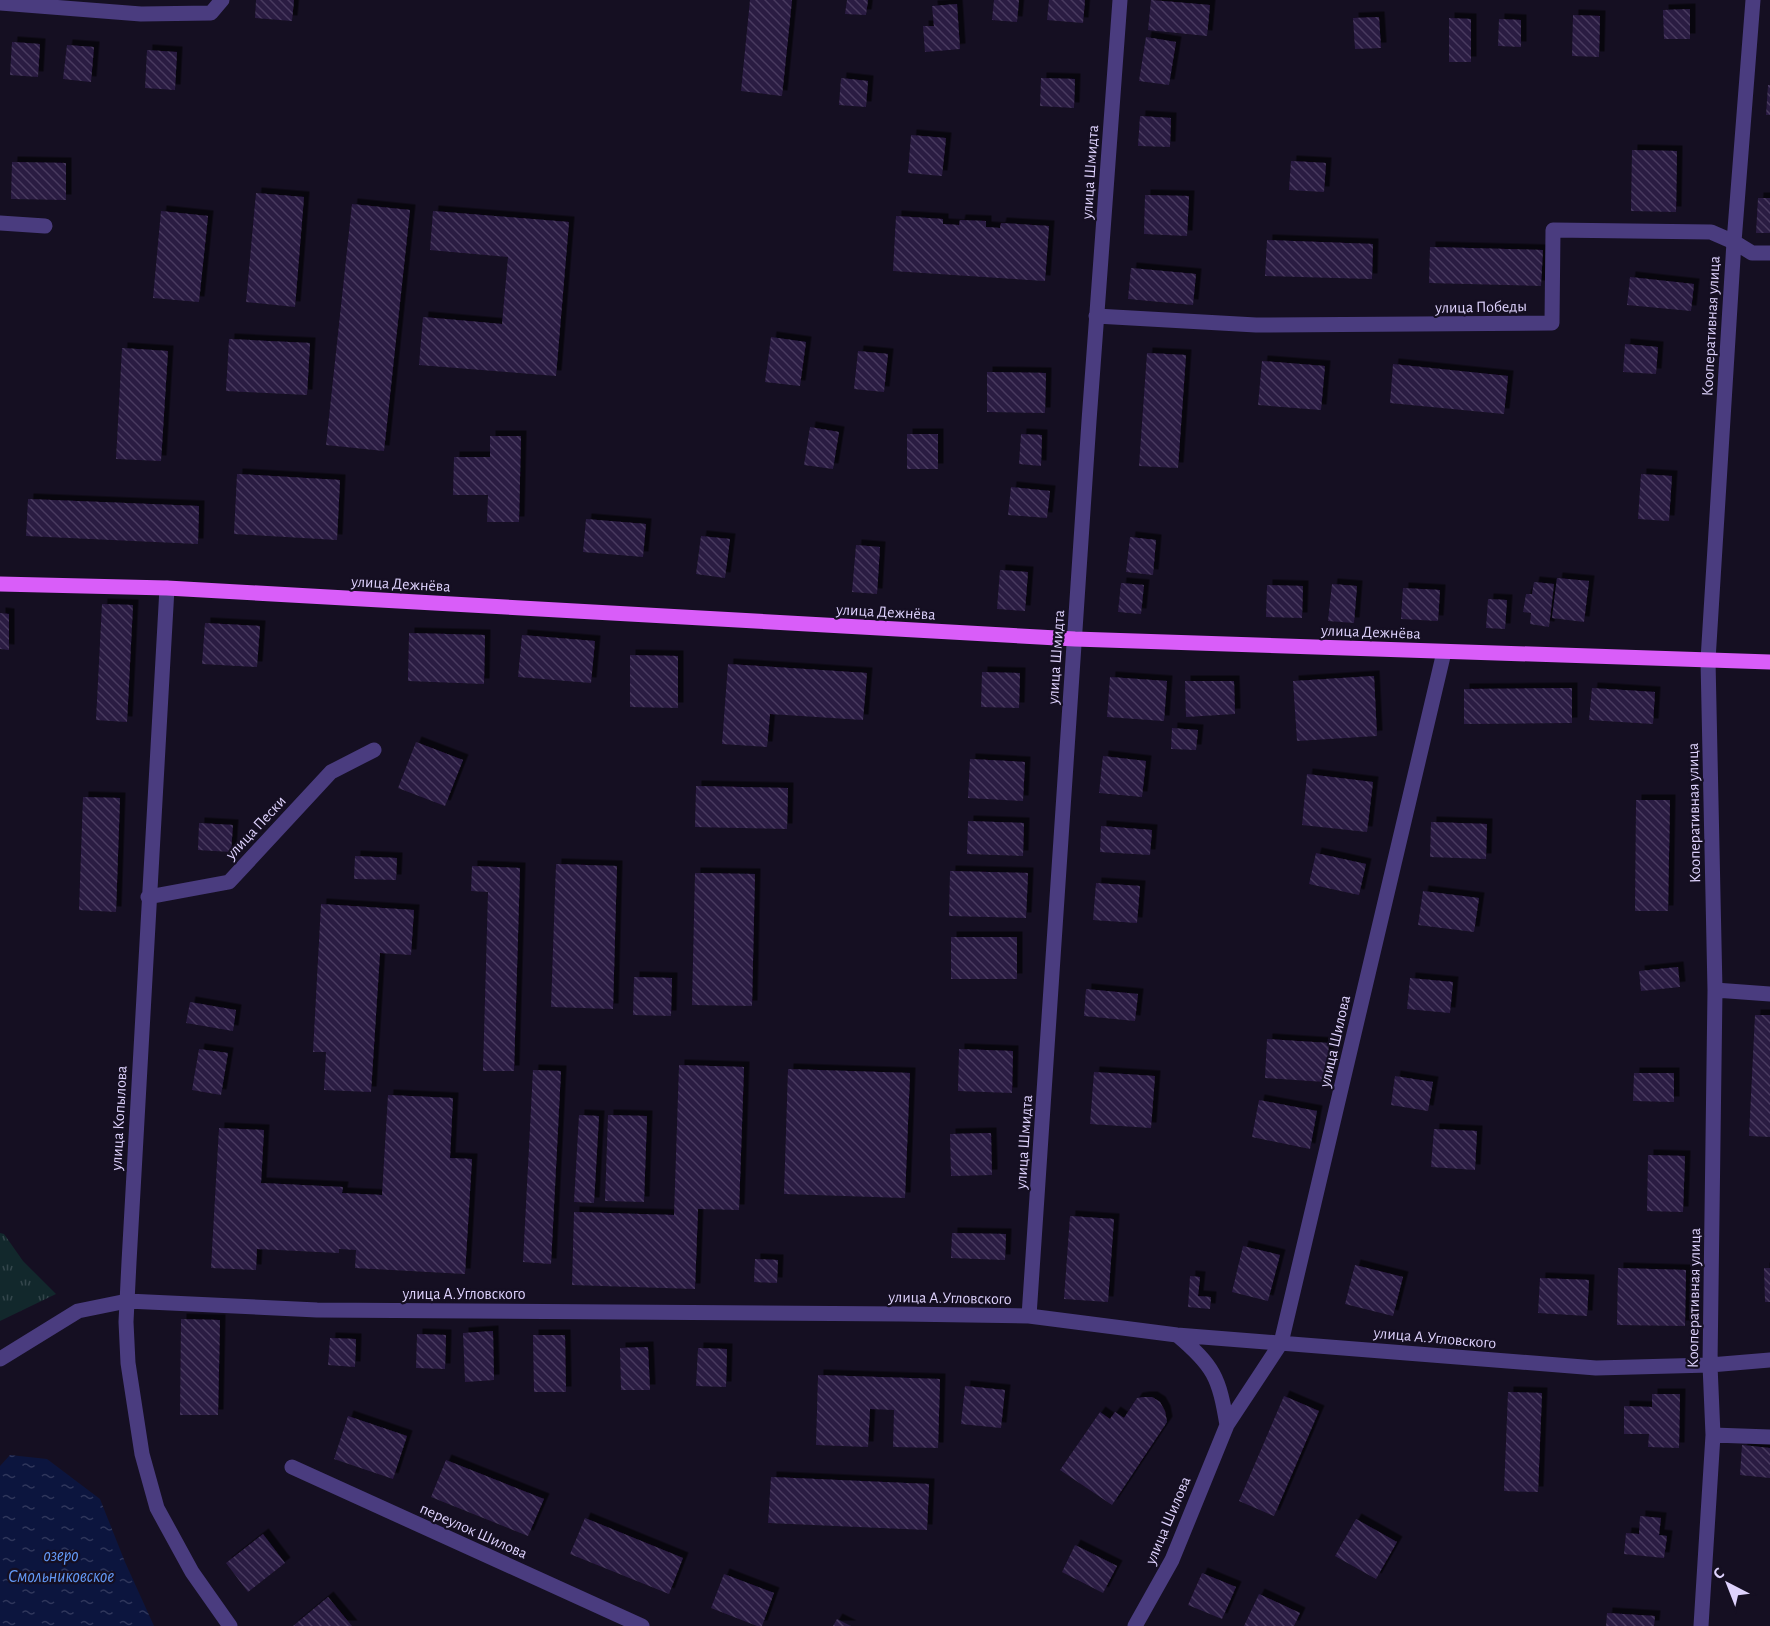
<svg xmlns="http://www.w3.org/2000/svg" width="1770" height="1626" viewBox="0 0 1770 1626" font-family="'Alegreya Sans',sans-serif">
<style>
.grass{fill:url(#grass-tufts)}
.water{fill:url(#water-ripples)}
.building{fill:url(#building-back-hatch);filter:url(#shadow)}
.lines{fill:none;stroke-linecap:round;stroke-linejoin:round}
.minor{stroke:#4a3c7f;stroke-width:15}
.major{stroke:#d95df9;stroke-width:15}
.labels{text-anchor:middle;stroke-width:4.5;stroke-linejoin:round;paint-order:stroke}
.street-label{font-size:16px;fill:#ded2fd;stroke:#150f22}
.water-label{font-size:18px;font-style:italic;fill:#649bf9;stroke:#150f22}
</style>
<defs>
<pattern id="grass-tufts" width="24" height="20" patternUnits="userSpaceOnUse" patternTransform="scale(1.5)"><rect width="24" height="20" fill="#12282c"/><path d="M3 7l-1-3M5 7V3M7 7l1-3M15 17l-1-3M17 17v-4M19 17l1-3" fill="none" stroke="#34464c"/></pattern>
<pattern id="water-ripples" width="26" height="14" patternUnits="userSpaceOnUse" patternTransform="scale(1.5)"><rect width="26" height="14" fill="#0c153e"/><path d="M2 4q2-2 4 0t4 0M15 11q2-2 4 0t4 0" fill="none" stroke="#2f365b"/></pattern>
<pattern id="building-back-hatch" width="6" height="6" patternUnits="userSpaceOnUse" patternTransform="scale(1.5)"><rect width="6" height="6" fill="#2a1b42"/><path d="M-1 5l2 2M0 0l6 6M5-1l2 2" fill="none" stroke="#483b5e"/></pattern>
<filter id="shadow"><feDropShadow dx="5.5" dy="-5.5" stdDeviation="0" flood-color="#0009"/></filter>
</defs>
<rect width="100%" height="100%" fill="#150f22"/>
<path class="grass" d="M0 1233 4 1234 23 1261 56 1294 0 1321Z"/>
<path class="water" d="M10 1455 47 1459 100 1499 125 1562 154 1626H0V1466Z"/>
<path class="building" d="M256 0H294L292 21 255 18Z
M750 0H792L782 96 741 91Z
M847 0H868L866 15 845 14Z
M994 0H1019L1017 22 992 20Z
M1049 0H1085L1083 23 1047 20Z
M1151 0 1210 5 1207 36 1148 30Z
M957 4 960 49 925 52 923 26H934L932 6Z
M1690 9V39H1664L1663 10Z
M1573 15 1600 16 1599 57 1572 56Z
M1379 17 1381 48 1355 49 1353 18Z
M1449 18 1471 19V62H1449Z
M1499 19 1521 20V47L1498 46Z
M1146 37 1176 42 1169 85 1139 81Z
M12 42 40 44 38 77 10 75Z
M67 45 94 47 91 82 63 79Z
M147 50 177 52 175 90 145 88Z
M841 78 868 81 866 107 839 105Z
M1041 78 1075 79 1074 108 1040 106Z
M1768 85H1770V115H1766Z
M1140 116 1171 118 1170 147 1138 146Z
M911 135 946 138 942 176 908 173Z
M1632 150 1677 151 1676 212 1631 211Z
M1291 161 1326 163 1324 192 1289 190Z
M12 162 66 163V200L11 199Z
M256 193 304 197 295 307 246 302Z
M1145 195 1189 196 1187 236 1144 234Z
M1758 198H1770V233H1756Z
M352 204 410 210 384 451 326 445Z
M161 211 208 216 199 302 153 298Z
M433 211 569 222 556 376 419 365 423 317 502 324 508 257 430 250Z
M896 216 943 219V224L959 225 960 220 986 221V227L1000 228 1001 223 1049 226 1045 281 893 271Z
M1267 240 1373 244 1372 279 1265 276Z
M1430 247 1543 250 1541 286 1429 283Z
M1131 268 1196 274 1193 305 1128 299Z
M1630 277 1694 284 1691 311 1627 305Z
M771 337 806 342 800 386 765 382Z
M229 339 310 343 307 395 226 391Z
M1625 344 1658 347 1656 374 1623 372Z
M122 348 168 351 161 461 116 459Z
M858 351 888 354 884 392 854 389Z
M1147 353 1186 355 1178 468 1139 466Z
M1262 361 1325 366 1321 410 1258 405Z
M1393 364 1508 376 1504 414 1390 403Z
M987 372 1046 373 1045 413 987 412Z
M810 427 839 432 833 469 804 465Z
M907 434H938V469H907Z
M1021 434 1042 435 1041 466 1019 464Z
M490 436H521L519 522H487L488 495H453L454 457H490Z
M237 474 340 480 337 540 234 534Z
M1641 474 1672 476 1669 521 1638 519Z
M1011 487 1050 491 1047 518 1008 515Z
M28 499 199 506 198 544 26 536Z
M586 519 646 524 643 557 583 552Z
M701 536 730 539 725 578 696 574Z
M1130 537 1156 540 1153 575 1126 572Z
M856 545 880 547 877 594 852 592Z
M1000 570 1028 572 1025 611 997 609Z
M1557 578 1589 581 1584 622 1552 618Z
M1534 582 1554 584 1549 627 1530 624 1531 613 1523 612 1526 594H1532Z
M1121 583 1144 585 1141 614 1118 612Z
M1332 584 1357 586 1354 623 1328 621Z
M1267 585 1303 586 1302 618 1266 617Z
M1403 588 1440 590 1438 621 1401 619Z
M1488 599 1507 600 1505 629 1486 628Z
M102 604 133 605 127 722 96 720Z
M0 613 9 614V650L0 649Z
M205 623 260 626 257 667 202 664Z
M409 633 485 635 484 684 408 681Z
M522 635 595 641 591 683 518 677Z
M630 655 678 656V708L630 707Z
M728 664 867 673 863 720 770 714 767 747 722 744Z
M982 672 1020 673 1019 708 981 707Z
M1374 676 1377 736 1297 741 1293 681Z
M1110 677 1167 681 1164 721 1107 717Z
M1185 681H1234L1235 714 1186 717Z
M1572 688V723L1464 724V689Z
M1592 688 1655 692 1653 724 1589 720Z
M1172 728 1198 730 1196 750 1171 749Z
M416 742 463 760 445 806 398 788Z
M1103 756 1146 761 1142 797 1099 793Z
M970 759 1025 762 1023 801 968 798Z
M1307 774 1373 782 1367 832 1302 825Z
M696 786 788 788 787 829 695 827Z
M83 797 120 798 116 912 79 910Z
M1636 800H1670L1668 911H1635Z
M968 821 1024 823 1023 856 967 854Z
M1431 822 1487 824 1486 859 1430 857Z
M199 823 233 825 231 852 198 850Z
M1101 826 1152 830 1150 855 1100 852Z
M1316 853 1366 864 1359 895 1309 884Z
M355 856 397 858 396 880 354 879Z
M556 864 617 866 613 1009 551 1007Z
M472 866 520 868 514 1071H483L488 892 471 891Z
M950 871 1028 873 1026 918 949 916Z
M695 873 755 874 752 1006 692 1005Z
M1096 883 1140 886 1137 923 1093 920Z
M1423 891 1479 898 1474 932 1418 925Z
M321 904 414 910 411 955 380 953 371 1092 324 1090 326 1052H313Z
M951 937H1017V979H951Z
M1678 967 1680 987 1641 991 1639 971Z
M634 977 672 978 671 1016 633 1015Z
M1410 978 1453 982 1450 1013 1407 1009Z
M1086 989 1138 994 1135 1021 1084 1016Z
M190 1002 236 1010 233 1031 186 1023Z
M1755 1015H1770V1137L1749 1136Z
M1267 1039 1329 1043 1326 1082 1265 1078Z
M199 1049 228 1053 221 1095 192 1090Z
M959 1049 1013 1051 1012 1093 958 1091Z
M679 1065 744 1067 739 1210 698 1209 695 1289 572 1285 574 1212 674 1215Z
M788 1069 910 1073 905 1198 784 1194Z
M533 1070 561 1071 551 1264 523 1262Z
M1094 1072 1155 1076 1151 1128 1090 1124Z
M1634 1073H1674V1102L1633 1101Z
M1395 1076 1433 1082 1428 1111 1391 1105Z
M388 1095 453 1098 450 1158 472 1159 465 1274 355 1268 356 1250 339 1249V1253L257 1249 256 1270 211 1268 219 1128 264 1130 261 1183 343 1187 342 1193 382 1195Z
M1259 1100 1317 1111 1310 1149 1252 1137Z
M579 1115 599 1116 594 1203 574 1202Z
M608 1115 647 1116 644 1202 605 1201Z
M1434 1129 1477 1131 1475 1170 1431 1167Z
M991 1133 992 1175 951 1176 950 1134Z
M1648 1155 1685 1156 1683 1212 1647 1211Z
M1070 1216 1114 1219 1108 1302 1064 1299Z
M952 1233 1006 1234 1005 1260 951 1258Z
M1243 1246 1280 1255 1268 1301 1232 1292Z
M755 1259 778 1260 777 1283 754 1282Z
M1355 1265 1403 1277 1393 1316 1345 1304Z
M1618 1268 1686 1270 1685 1326 1617 1325Z
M1764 1268H1770V1302H1765Z
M1190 1276 1200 1277 1198 1296 1211 1297 1210 1309 1188 1307Z
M1540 1278 1589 1280 1587 1316 1538 1313Z
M181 1319 220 1320 218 1415H180Z
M493 1331 494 1380 465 1382 463 1333Z
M417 1334 446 1335 445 1369 416 1368Z
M533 1335H565L566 1392H534Z
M330 1338 356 1339 355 1367 328 1365Z
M648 1347 650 1390H621L620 1348Z
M698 1348 727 1349 726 1387 696 1386Z
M818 1375 940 1379 938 1448 893 1447 894 1410 870 1409 868 1447 816 1445Z
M965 1386 1005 1390 1001 1428 961 1424Z
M1508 1392 1542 1393 1538 1492 1504 1491Z
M1652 1394H1680L1679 1448 1648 1447 1649 1434H1624V1406L1652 1407Z
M1284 1396 1319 1411 1274 1516 1239 1501Z
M1144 1397H1152L1160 1402 1165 1411 1167 1422 1112 1505 1060 1470 1100 1412 1110 1419 1115 1412 1124 1418 1137 1398Z
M348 1416 407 1436 393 1479 334 1459Z
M1742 1445 1770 1448V1478L1740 1475Z
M446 1460 544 1499 528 1536 431 1497Z
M771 1477 929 1484 927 1530 768 1523Z
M1640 1516 1661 1518 1659 1535 1667 1536 1664 1558 1624 1554 1626 1533 1639 1534Z
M585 1518 683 1558 669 1594 570 1554Z
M1356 1519 1397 1542 1376 1579 1335 1556Z
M263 1534 285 1563 248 1592 226 1563Z
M1075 1545 1117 1566 1103 1593 1062 1572Z
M1202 1573 1236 1587 1222 1619 1188 1605Z
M724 1574 774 1593 762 1626H757L711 1608Z
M1259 1594 1300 1613 1294 1626H1244Z
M328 1597 352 1626H293Z
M1607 1613 1655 1616 1654 1626H1606Z
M837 1619 851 1626H833Z"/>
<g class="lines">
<path class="minor" d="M0 3 141 14 211 13 222 0
M0 223 45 226
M1096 316 1256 325 1552 323 1553 230 1711 232 1734 242 1752 253H1770
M167 588 129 1262 126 1322 128 1363 142 1454 157 1508 192 1572 230 1626
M148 897 229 882 331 772 374 750
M1715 990 1770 994
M1029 1316 1089 421 1120 0
M1177 1335C1214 1366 1219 1377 1227 1425
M0 1359 78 1311 127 1301 317 1310 902 1314 1029 1316 1177 1335 1596 1368 1710 1365 1770 1360
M1713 1435 1770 1437
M292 1467 642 1626
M1135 1626 1172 1560 1227 1425 1281 1343 1444 652
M1701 1626 1713 1435 1710 1365 1715 990 1708 660 1734 242 1753 0"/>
<path class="major" d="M0 584 167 588 1075 639 1770 662"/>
</g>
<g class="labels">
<g class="street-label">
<text transform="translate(1089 172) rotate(-86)" y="6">улица Шмидта</text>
<text transform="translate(1481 306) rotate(-1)" y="6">улица Победы</text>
<text transform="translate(1710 326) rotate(-87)" y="6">Кооперативная улица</text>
<text transform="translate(401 583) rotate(3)" y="6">улица Дежнёва</text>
<text transform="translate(886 611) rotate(3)" y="6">улица Дежнёва</text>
<text transform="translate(1371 631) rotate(2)" y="6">улица Дежнёва</text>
<text transform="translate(1055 657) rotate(-86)" y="6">улица Шмидта</text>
<text transform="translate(1693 813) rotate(-91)" y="6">Кооперативная улица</text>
<text transform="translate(255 827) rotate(-47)" y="6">улица Пески</text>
<text transform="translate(1334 1041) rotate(-77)" y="6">улица Шилова</text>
<text transform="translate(118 1118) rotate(-87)" y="6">улица Копылова</text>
<text transform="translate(1023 1142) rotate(-86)" y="6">улица Шмидта</text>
<text x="464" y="1299">улица А.Угловского</text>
<text transform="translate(950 1297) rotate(1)" y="6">улица А.Угловского</text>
<text transform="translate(1693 1298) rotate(-89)" y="6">Кооперативная улица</text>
<text transform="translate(1435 1337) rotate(5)" y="6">улица А.Угловского</text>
<text transform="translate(1167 1520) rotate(-67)" y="6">улица Шилова</text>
<text transform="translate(474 1530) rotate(24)" y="6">переулок Шилова</text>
</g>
<g class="water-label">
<text x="61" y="1561">озеро<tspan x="61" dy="21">Смольниковское</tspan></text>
</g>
</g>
<g transform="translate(1728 1584) rotate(318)" stroke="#150f22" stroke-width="4.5" paint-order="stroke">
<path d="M0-4.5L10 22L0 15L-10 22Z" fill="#ded2fd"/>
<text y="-9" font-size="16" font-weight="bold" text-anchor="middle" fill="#ded2fd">С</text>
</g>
</svg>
